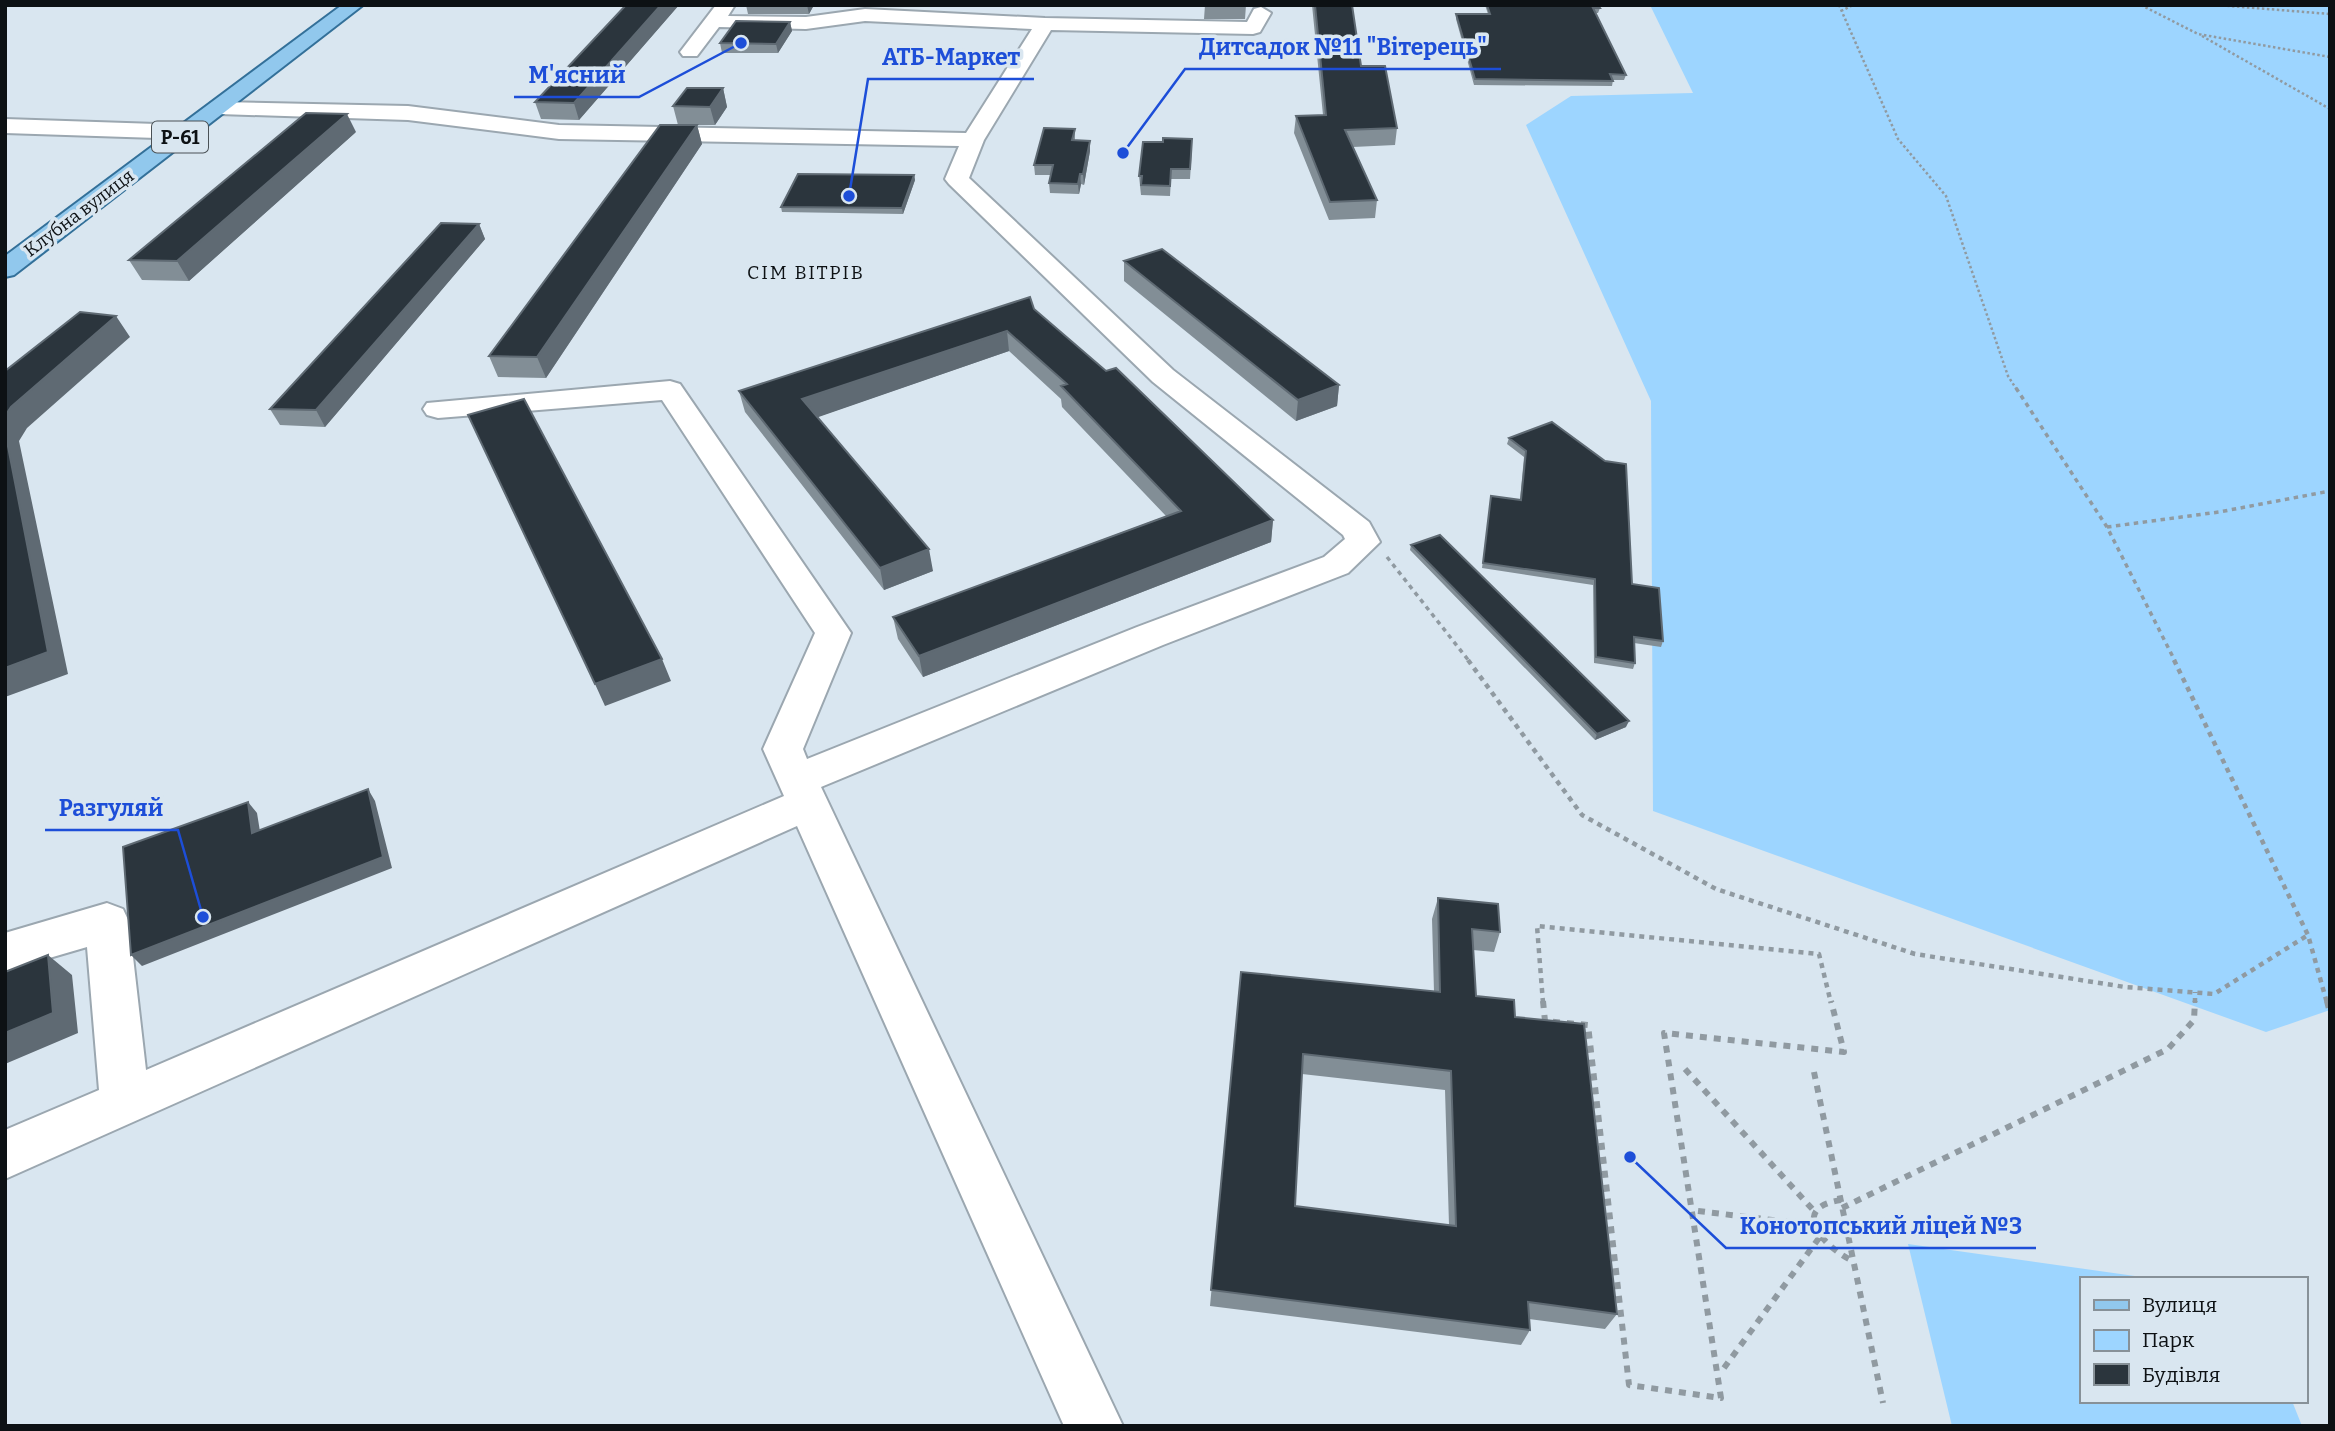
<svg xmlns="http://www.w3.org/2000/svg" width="2335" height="1431" viewBox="0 0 2335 1431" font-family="Bitter,serif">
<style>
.green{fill:#9dd5ff}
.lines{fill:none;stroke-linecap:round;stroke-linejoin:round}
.minor-casing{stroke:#9ba7b0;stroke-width:4}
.major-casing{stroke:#337099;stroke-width:4}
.path-far3{stroke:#909aa1;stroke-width:2.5;stroke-dasharray:2.5 2.5;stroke-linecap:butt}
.path-far2{stroke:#909aa1;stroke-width:3.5;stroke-dasharray:4.5 4.5;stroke-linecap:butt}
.path-far1{stroke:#909aa1;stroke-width:4.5;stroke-dasharray:5 5;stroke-linecap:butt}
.path{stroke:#909aa1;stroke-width:6;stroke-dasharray:7 7;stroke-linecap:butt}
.minor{fill:#fff;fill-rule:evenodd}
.major{fill:#91c8ed;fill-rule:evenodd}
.wall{fill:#828e96;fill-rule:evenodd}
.shaded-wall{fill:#5f6a73}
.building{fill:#2b353d;stroke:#5f6a73;stroke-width:2;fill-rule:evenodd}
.labels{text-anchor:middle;stroke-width:7;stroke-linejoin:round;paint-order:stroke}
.far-street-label{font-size:18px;fill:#0d1114;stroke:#d9e6f0}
.shield{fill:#d9e6f0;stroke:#4a5156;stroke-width:2}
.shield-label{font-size:19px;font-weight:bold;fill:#0d1114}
.far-neighbourhood-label{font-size:19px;letter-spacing:2px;fill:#0d1114;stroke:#d9e6f0}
.leader{fill:none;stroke:#1d4ed8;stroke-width:2.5}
.callout-dot{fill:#1d4ed8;stroke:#d9e6f0;stroke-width:2.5}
.callout-label{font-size:23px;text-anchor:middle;font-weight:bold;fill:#1d4ed8;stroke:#d9e6f0;stroke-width:7;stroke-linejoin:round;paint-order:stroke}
</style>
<rect width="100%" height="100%" fill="#d9e6f0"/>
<path class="green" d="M1650 5H2330V1010L2266 1032 1653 811 1651 401 1526 125 1571 96 1693 93Z
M1908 1244 2156 1279H2081V1401H2292L2302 1426H1952Z"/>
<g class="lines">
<defs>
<path id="minor" d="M716 5H735L728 16 806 17 865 9 1045 18 1247 22 1254 9 1261 7 1271 13 1260 32 1253 34 1051 30 984 140 969 178 1173 370 1369 522 1380 542 1348 573 1163 645 821 787 1123 1426H1064L797 826 5 1179V1130L99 1090 87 947 5 971V933L107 903 123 909 129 922 146 1070 784 796 763 749 815 633 662 400 438 418 427 415 423 409 427 403 670 381 680 384 851 633 803 749 807 759 1137 627 1324 557 1345 539 1343 535 1153 382 949 184 945 179 959 146 559 139 408 120 219 114 211 113 208 108 211 103 219 102 408 106 559 125 966 133 1032 29 865 21 806 29 719 27 697 56H683L680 52Z
M5 119 187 125 195 127 198 132 195 137 187 139 5 133Z"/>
<path id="major" d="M342 5H363L14 275 5 277V256Z"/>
</defs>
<use href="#minor" class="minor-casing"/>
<use href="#major" class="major-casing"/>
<path class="path-far3" d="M1839 5 1898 139 1946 196 2008 376 2017 390
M2141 5 2198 34 2330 57
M2217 5 2330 14
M1841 11 1853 5
M2202 36 2330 109"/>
<path class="path-far2" d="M2016 388 2107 527 2175 661
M2107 527 2219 512 2330 491
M1387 557 1469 661"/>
<path class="path-far1" d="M1468 660 1582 815 1716 889 1915 954 2125 987 2214 994 2308 935
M2174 660 2308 935 2327 1003
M1543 1003 1537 926 1819 954 1831 1003
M2195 1003V992"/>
<path class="path" d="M1543 1001 1545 1021 1588 1025 1629 1385 1721 1398 1664 1033 1844 1052 1831 1001
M2327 1001 2330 1013
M1685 1069 1815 1212
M1814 1072 1883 1403
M1841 1200C1787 1208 1825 1248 1853 1261
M1842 1208 2168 1049 2194 1020 2195 1001
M1698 1211 1814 1225
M1724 1368 1819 1238"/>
<use href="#minor" class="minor"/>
<use href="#major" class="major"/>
</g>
<path class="wall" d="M626 5H679L579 120 541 119 535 102Z
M746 5H814L809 14H748Z
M1205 5H1246L1245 19H1204Z
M1312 5H1352L1361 66 1397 128 1395 145 1353 147 1377 200 1375 218 1329 220 1294 133 1296 116 1323 115Z
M1485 5H1598L1600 8 1598 13H1596L1626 75 1624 80H1613L1612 86 1474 85 1456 19V14H1488Z
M790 22 792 31 778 53H722L720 43Z
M723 88 727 107 715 125H678L673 106Z
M697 125 702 144 546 378 498 377 489 356Z
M1075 129V140L1090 151 1084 185 1081 184 1079 194 1050 193 1049 183 1051 175H1035L1034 165Z
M356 132 189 281 142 280 129 260Z
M1192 149 1190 179H1171L1170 196 1141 195 1139 176Z
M914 175 915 180 903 214 782 212 781 207Z
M479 224 485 239 325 427 280 425 270 409Z
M1124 261 1339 385 1337 406 1296 421 1124 281Z
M1034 309 1273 520 1271 542 923 677 898 639 893 617 1166 516 1062 407 1061 399 1009 351 817 417 933 571 884 590 745 412 739 391Z
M1552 422 1632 584 1663 641 1661 647 1634 643 1635 663 1633 669 1594 663 1593 585 1482 568 1491 496 1520 500 1524 457 1507 444 1509 438Z
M1411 545 1626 727 1595 740 1410 550Z
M1438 898 1500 932 1494 952 1473 950 1476 996 1515 1017 1617 1314 1605 1329 1529 1319 1530 1330 1521 1345 1210 1306 1241 972 1434 992 1432 919ZM1302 1074 1445 1090 1449 1225 1295 1206Z"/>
<path class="shaded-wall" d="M661 5H679L579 120 574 103Z
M807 5H814L809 14Z
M790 22 792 31 778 53 776 44Z
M723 88 727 107 715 125 710 107Z
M347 114 356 132 189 281 177 261Z
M697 125 702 144 546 378 537 357Z
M1090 141V151L1084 185 1083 174Z
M1080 174 1081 184 1079 194 1078 184Z
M914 175 915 180 903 214 902 208Z
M479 224 485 239 325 427 316 410Z
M116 316 130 337 27 428 19 441 68 674 5 697V416L11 407Z
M1007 331 1009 351 807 421 802 399Z
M1339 385 1337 406 1296 421 1298 400Z
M1273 520 1271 542 923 677 919 656Z
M929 549 933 571 884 590 880 568Z
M662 659 671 681 605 706 595 684Z
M1629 721 1626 727 1595 740 1597 734Z
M368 789 375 801 392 868 142 966 131 955Z
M248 802 257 813 262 844 252 833Z
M48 955 72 975 78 1033 5 1064V1033Z"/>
<path class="building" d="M626 5H661L574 103 535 102Z
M1315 5H1352L1361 66H1385L1397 128 1345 130 1377 200 1330 202 1296 116 1326 115Z
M1487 5H1598L1600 8H1593L1626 75 1610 74 1613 81 1475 79 1456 14H1490Z
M736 21 790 22 776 44 720 43Z
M687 88H723L710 107 673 106Z
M306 113 347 114 177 261 129 260Z
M660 125H697L537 357 489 356Z
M1044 128 1075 129 1072 140 1090 141 1083 174H1080L1078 184 1049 183 1053 165H1034Z
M1163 138 1192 139 1190 169H1171L1170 186 1141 185 1142 176H1139L1143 142H1163Z
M798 174 914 175 902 208 781 207Z
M441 223 479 224 316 410 270 409Z
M1162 249 1339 385 1298 400 1124 261Z
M1030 297 1034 309 1106 371 1116 368 1273 520 919 656 893 617 1181 511 1061 386 1067 384 1007 331 802 399 929 549 880 568 739 391Z
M80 312 116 316 11 407 5 416V371Z
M524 399 662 659 595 684 468 415Z
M1552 422 1605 461 1626 464 1632 584 1659 588 1663 641 1634 637 1635 663 1596 657 1595 579 1483 563 1491 496 1521 500 1526 451 1509 438Z
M5 431 48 652 5 668Z
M1440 535 1629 721 1597 734 1411 545Z
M368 789 383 857 131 955 123 847 248 802 252 833Z
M1438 898 1498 904 1500 932 1472 929 1476 996 1514 1000 1515 1017 1584 1024 1617 1314 1528 1302 1530 1330 1211 1290 1241 972 1440 992ZM1303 1054 1451 1071 1456 1226 1295 1206Z
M48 955 53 1013 5 1033V972Z"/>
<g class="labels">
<g class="far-street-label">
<text transform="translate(79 213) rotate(-37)" y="6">Клубна вулиця</text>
</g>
<rect class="shield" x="152" y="121.5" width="56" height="31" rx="5"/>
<g class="shield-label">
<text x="180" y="144">Р-61</text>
</g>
<g class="far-neighbourhood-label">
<text x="806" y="279">СІМ ВІТРІВ</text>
</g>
</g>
<path class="leader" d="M1123 153L1185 69H1501M849 196L868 79H1034M741 43L639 97H514M203 917L178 830H45M1630 1157L1726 1248H2036"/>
<g class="callout-dot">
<circle cx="1123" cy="153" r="7"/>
<circle cx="849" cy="196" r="7"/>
<circle cx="741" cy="43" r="7"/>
<circle cx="203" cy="917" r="7"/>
<circle cx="1630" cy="1157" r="7"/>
</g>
<g class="callout-label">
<text x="1343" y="55">Дитсадок №11 "Вітерець"</text>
<text x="951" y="65">АТБ-Маркет</text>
<text x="577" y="83">М'ясний</text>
<text x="111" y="816">Разгуляй</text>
<text x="1881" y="1234">Конотопський ліцей №3</text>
</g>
<rect width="2335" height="1431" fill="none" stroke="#0d1114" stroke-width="14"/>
<rect x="2080" y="1277" width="228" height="126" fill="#d9e6f0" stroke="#879198" stroke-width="2"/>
<rect x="2094" y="1300" width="35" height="10" fill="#91c8ed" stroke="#879198" stroke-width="2"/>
<text x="2142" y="1312" font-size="21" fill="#0d1114">Вулиця</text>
<rect x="2094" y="1330" width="35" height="21" fill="#9dd5ff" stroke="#879198" stroke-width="2"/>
<text x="2142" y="1347" font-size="21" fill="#0d1114">Парк</text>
<rect x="2094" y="1364" width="35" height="21" fill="#2b353d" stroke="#879198" stroke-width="2"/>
<text x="2142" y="1382" font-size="21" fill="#0d1114">Будівля</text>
</svg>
